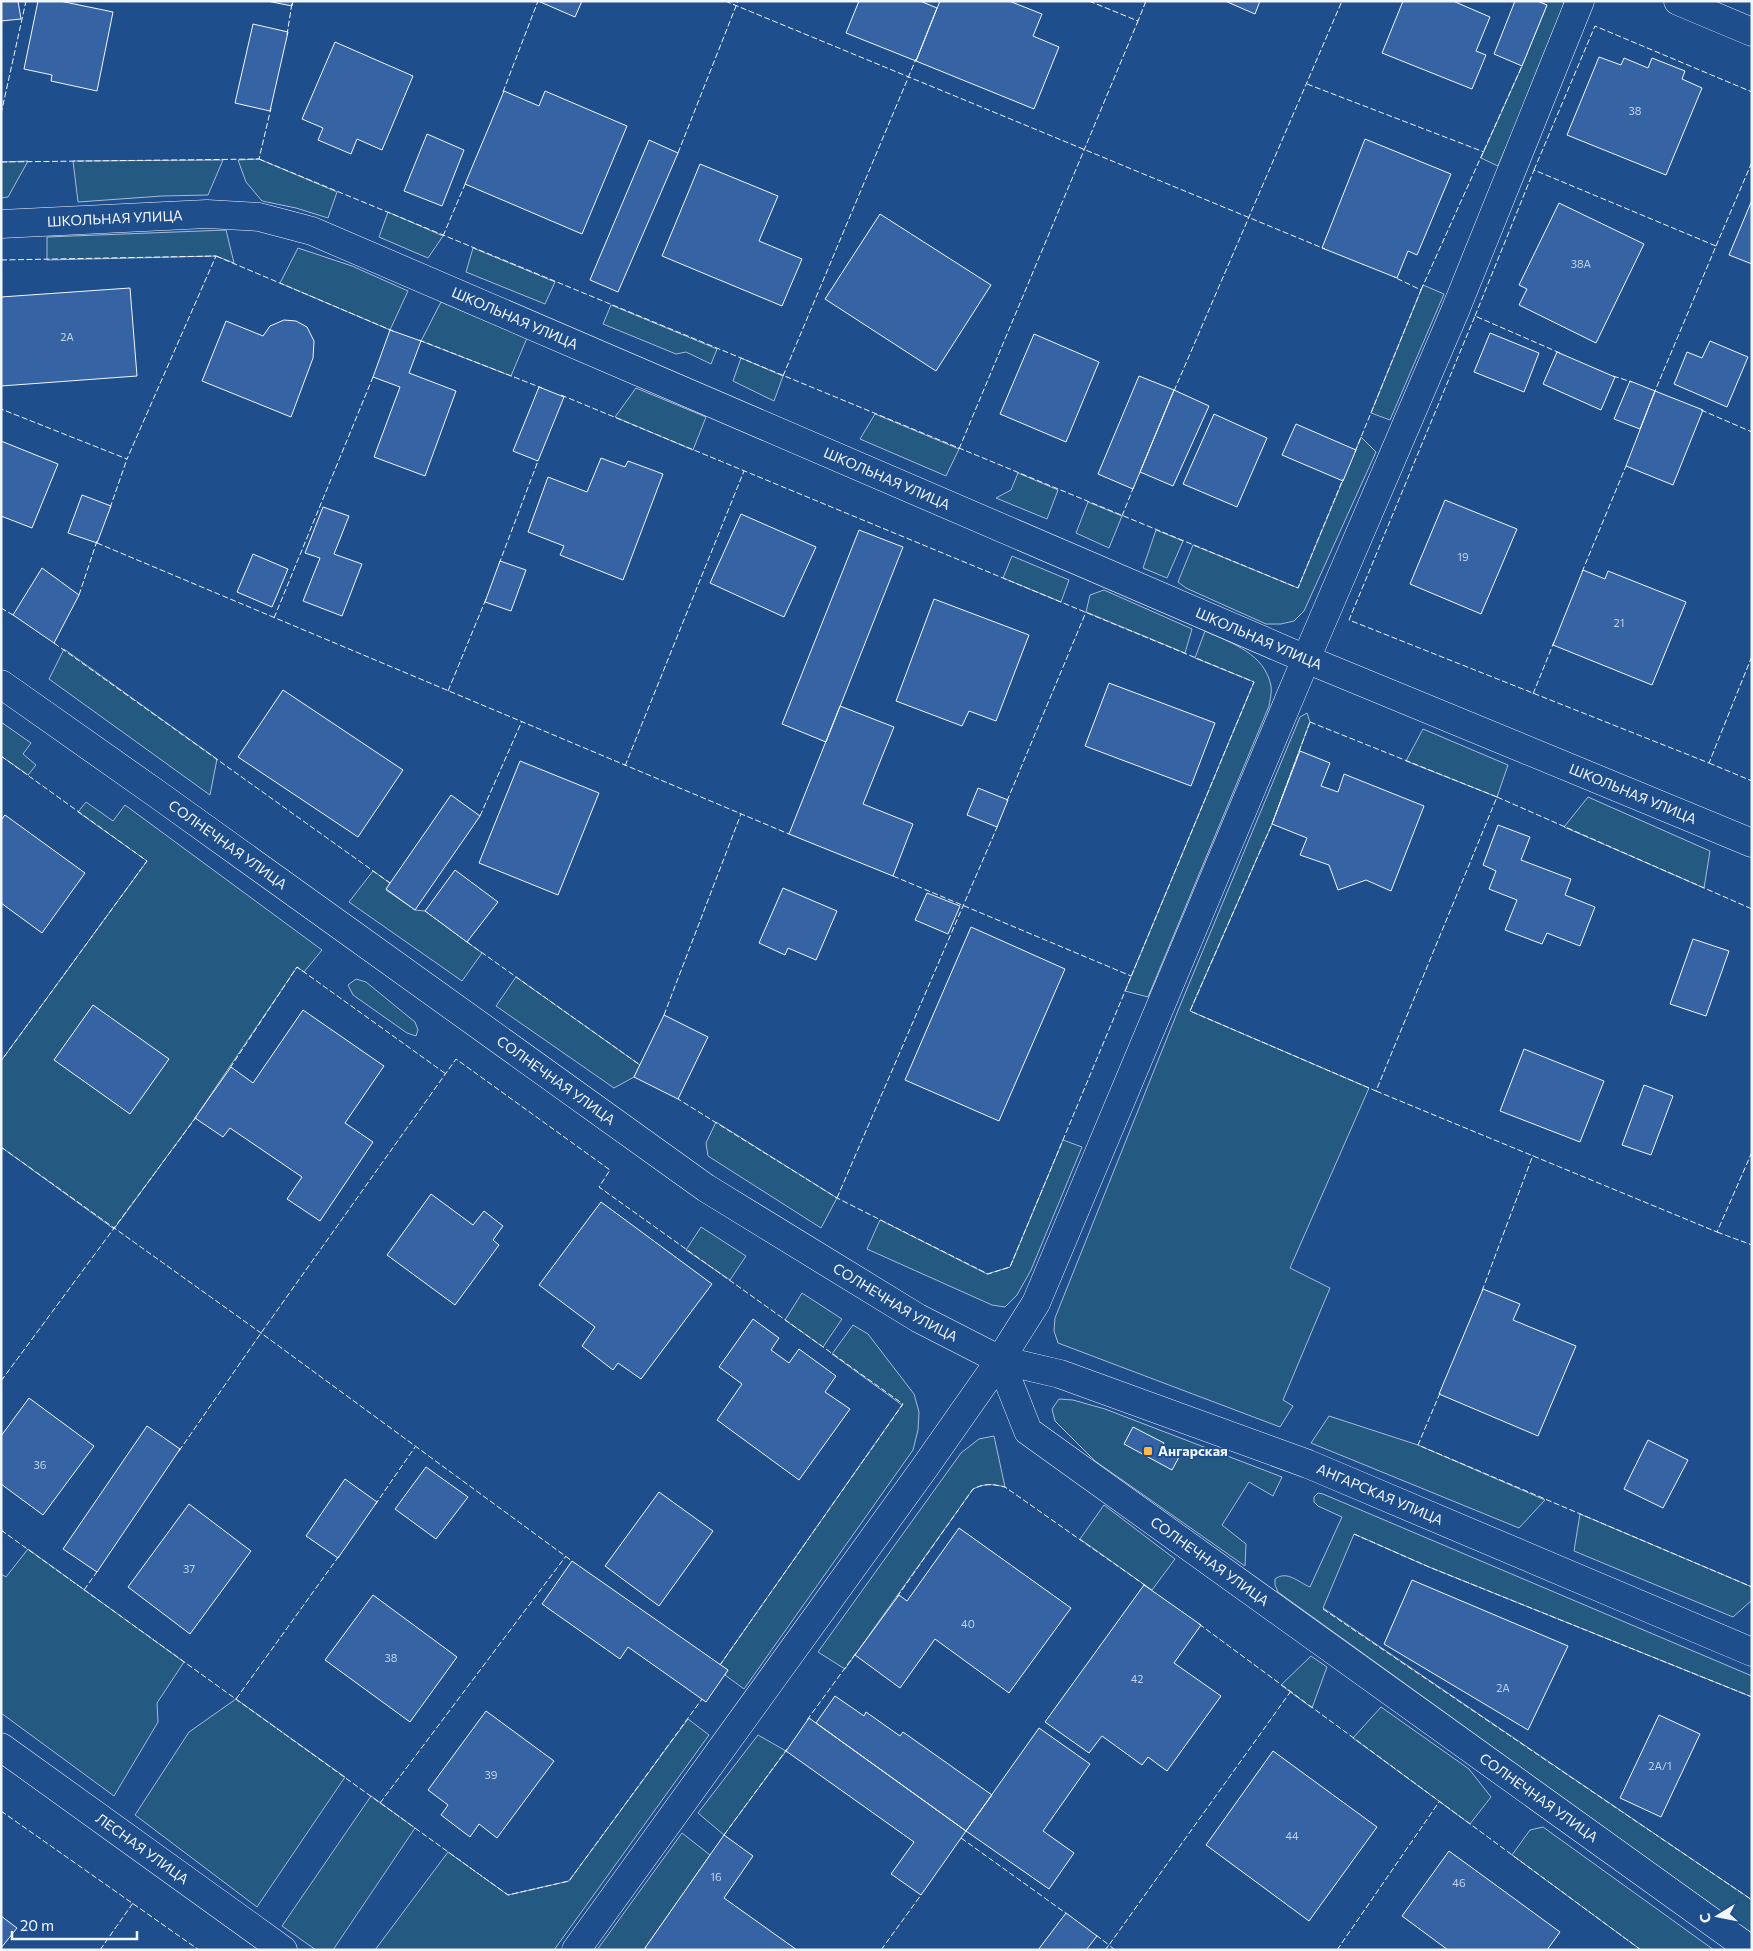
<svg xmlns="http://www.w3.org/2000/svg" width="1753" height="1951" viewBox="0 0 1753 1951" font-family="Commissioner,sans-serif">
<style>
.green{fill:#245a82;stroke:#a8bbd7}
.building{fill:#3563a3;stroke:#f2f6ff}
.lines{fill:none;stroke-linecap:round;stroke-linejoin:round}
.minor-casing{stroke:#f2f6ff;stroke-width:29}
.minor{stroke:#1f4e8c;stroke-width:28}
.fence{stroke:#f2f6ff;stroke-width:1;stroke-dasharray:6 2.5;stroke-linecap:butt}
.poi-dot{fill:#ffb74d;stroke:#1f4e8c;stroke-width:2}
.labels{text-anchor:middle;stroke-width:4;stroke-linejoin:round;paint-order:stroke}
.number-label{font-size:11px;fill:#c3d1e8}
.street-label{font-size:14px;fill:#f2f6ff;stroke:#1f4e8c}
.poi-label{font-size:14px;font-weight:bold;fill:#f2f6ff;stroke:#1f4e8c;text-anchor:start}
</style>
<rect width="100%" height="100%" fill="#1f4e8c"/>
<path class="green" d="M1537 1H1564V7L1561 22 1498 166 1481 158 1522 66 1547 5Z
M259 159 337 192 328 218 296 208 262 201 246 182 238 160Z
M223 160 208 195 162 196 78 202 73 161Z
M28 161 8 197 1 198V162Z
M388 212 443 236 428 258 379 237Z
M226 230 234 263 216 256 47 260V237Z
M298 248 352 266 408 291 390 330 280 283Z
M473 248 555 282 545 304 466 272Z
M1423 285 1444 294 1390 420 1371 413Z
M441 302 527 338 511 376 421 341Z
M611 305 717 349 711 364 686 352 676 354 603 324Z
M741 358 783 376 774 401 733 381Z
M636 388 706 417 693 450 615 417Z
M875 414 959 449 946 476 860 439Z
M1361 437 1376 452 1304 611 1294 621 1281 624H1266L1186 588 1178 582 1193 545 1298 588Z
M1018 473 1058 490 1047 519 996 498 1011 490Z
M1088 502 1122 516 1109 548 1076 533Z
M1156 530 1183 541 1167 578 1143 568Z
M1012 556 1069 580 1061 602 1003 578Z
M1104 590 1192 629 1185 653 1086 612 1090 595Z
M1205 631C1232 643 1265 654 1271 686 1272 692 1270 700 1269 706L1148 997 1125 991 1254 682 1195 658Z
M64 649 217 759 210 795 49 679Z
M1307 713 1310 722 1272 824 1190 1011 1369 1088 1290 1268 1330 1288 1283 1400 1293 1406 1280 1427 1058 1343 1054 1331 1055 1318 1179 1008 1300 717Z
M1 722 31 743 23 754 36 765 28 775 1 756Z
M1423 729 1508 765 1497 797 1406 761Z
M1588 797 1710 851 1704 888 1564 827Z
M86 802 113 821 125 805 322 950 304 972 297 967 195 1118 114 1229 1 1147V1061L147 861 78 812Z
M373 871 390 883 386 890 415 910 425 911 482 953 462 981 349 902Z
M516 977 640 1065 634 1077 614 1088 496 1006Z
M356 979 366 982 415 1022 418 1030 416 1036 407 1033 353 995 348 985Z
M716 1122 837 1198 821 1228 708 1156 706 1143Z
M1063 1140 1082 1147 1031 1270 1017 1295 1005 1307 992 1305 867 1249 880 1220 987 1274 1010 1267Z
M701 1227 746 1256 730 1280 686 1250Z
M802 1293 842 1319 823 1347 785 1320Z
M853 1325 868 1334 914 1394 919 1412 918 1430 913 1450 744 1689 725 1675 728 1670 720 1665 902 1405 832 1354Z
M1059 1399 1073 1400 1105 1409 1282 1477 1273 1496 1249 1482 1222 1525 1246 1544 1245 1566 1095 1461 1055 1421 1052 1409Z
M1329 1416 1418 1445 1545 1500 1519 1528 1311 1443Z
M994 1436 1005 1487C993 1484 985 1483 973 1489L845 1669 818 1652 961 1453 979 1439Z
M1318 1493 1323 1494 1752 1676V1697L1429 1567 1354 1534 1323 1608 1752 1900V1934L1278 1592 1275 1585V1579C1287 1570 1298 1582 1310 1587L1342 1517 1318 1506 1314 1502V1497Z
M1104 1505 1175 1559 1152 1590 1080 1539Z
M1580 1514 1752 1587V1600L1733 1617 1574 1551Z
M28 1549 184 1662 157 1703 158 1722 114 1796 1 1713V1574L6 1577Z
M1311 1656 1327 1667 1312 1708 1281 1685Z
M236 1699 345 1777 257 1907 135 1815 189 1732Z
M1381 1707 1469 1769 1491 1797 1470 1824 1353 1738Z
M688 1719 709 1735 554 1950H375L448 1852 508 1895 569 1881Z
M758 1735 786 1751 724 1835 698 1813Z
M371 1796 415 1828 333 1950H316L282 1926Z
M1543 1827 1714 1950H1641L1512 1855 1530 1830Z
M682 1833 710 1855 645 1948 644 1950H597Z"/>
<path class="building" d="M1 1H18L21 19 1 21Z
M38 1H60L113 12 97 91 51 81 52 75 24 69Z
M267 1H293L292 6Z
M538 1H582L575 17Z
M859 1H920L937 8 916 61 846 33Z
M940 1H1009L1042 14 1033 36 1059 47 1034 109 916 61Z
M1225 1H1260L1255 14Z
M1403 1H1453L1490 17 1476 51 1486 55 1472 89 1382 53Z
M1515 1H1537L1547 5 1522 66 1494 54Z
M253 24 288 32 270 111 235 103Z
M335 42 413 76 382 150 357 139 351 154 318 140 323 128 302 119Z
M1599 57 1621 65 1624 58 1648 68 1652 58 1685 71 1682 79 1702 88 1666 175 1567 135Z
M504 91 539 106 545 91 627 126 582 234 465 184Z
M427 134 464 150 442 206 404 191Z
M1365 139 1451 174 1417 255 1408 251 1397 278 1322 248Z
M649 140 678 153 618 292 590 280Z
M700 164 778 196 759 241 802 259 782 306 662 256Z
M1752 200V264L1729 255Z
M1559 203 1644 244 1596 343 1519 305 1527 289 1519 285Z
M880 214 991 285 936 371 825 299Z
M130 288 137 376 1 386V297Z
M284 320 296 321 307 327 314 341 313 358 291 417 202 381 226 321 263 336 270 326Z
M390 330 421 341 409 373 456 391 425 476 374 457 400 387 373 377Z
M1490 333 1539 353 1524 392 1474 372Z
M1034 334 1099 362 1066 442 1000 414Z
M1710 341 1748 357 1727 407 1674 384 1687 352 1702 358Z
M1557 352 1615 377 1601 410 1543 384Z
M1139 376 1174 390 1133 489 1098 474Z
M1630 381 1655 391 1640 429 1614 419Z
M539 387 564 397 538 461 513 451Z
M1174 390 1209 406 1173 486 1140 472Z
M1655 391 1703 410 1673 485 1626 466Z
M1214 414 1267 438 1237 507 1183 484Z
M1296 424 1356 450 1343 481 1282 455Z
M1 441 58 464 32 528 1 516Z
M601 458 625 467 628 461 663 474 623 580 560 555 564 546 528 532 548 477 587 492Z
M82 495 111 506 97 543 68 533Z
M1445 500 1517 529 1481 614 1410 584Z
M323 507 349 516 334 554 362 564 342 616 303 601 320 558 305 553Z
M741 514 816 547 784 617 710 583Z
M859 530 903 547 826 742 782 724Z
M253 554 288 569 272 607 237 592Z
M500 561 526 570 511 611 485 602Z
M42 568 79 595 54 643 13 615Z
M1583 570 1605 579 1608 571 1686 602 1652 685 1553 645Z
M934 599 1029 635 996 721 969 711 962 726 896 701Z
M1109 683 1215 723 1191 786 1085 746Z
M283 690 403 770 358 837 238 757Z
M840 706 894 727 863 804 913 824 893 876 789 834Z
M1300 751 1330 763 1321 786 1338 792 1344 774 1424 806 1391 891 1366 880 1338 890 1329 865 1300 855 1307 838 1272 824Z
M520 761 599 793 558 895 479 863Z
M978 788 1008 800 997 827 967 815Z
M451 795 480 816 415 910 386 889Z
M5 815 85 873 42 933 1 903V820Z
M1498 825 1530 837 1521 860 1571 879 1565 895 1595 907 1580 946 1547 933 1542 944 1505 930 1517 900 1489 889 1496 871 1483 865Z
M455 870 498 902 467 942 425 911Z
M783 888 837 911 816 960 788 948 785 955 759 943Z
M927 893 960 906 948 934 915 920Z
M971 927 1065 969 999 1121 905 1080Z
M1693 939 1729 951 1706 1016 1670 1004Z
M93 1005 169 1059 130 1114 54 1060Z
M303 1010 384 1066 345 1123 373 1142 320 1221 287 1199 302 1177 230 1128 223 1137 195 1118 231 1067 253 1083Z
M664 1015 708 1037 678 1099 634 1077Z
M1524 1049 1604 1081 1580 1142 1500 1111Z
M1644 1085 1673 1096 1651 1155 1622 1145Z
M431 1194 473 1225 484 1211 503 1226 493 1240 499 1245 455 1305 387 1255Z
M601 1202 712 1284 641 1379 618 1363 613 1370 582 1346 595 1327 539 1285Z
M1483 1289 1520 1304 1513 1320 1576 1346 1538 1436 1439 1394Z
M753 1319 779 1338 771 1350 789 1363 799 1349 836 1376 825 1392 850 1409 799 1480 717 1420 742 1384 719 1367Z
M29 1398 94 1446 43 1515 1 1484V1436Z
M147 1426 180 1449 97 1572 63 1549Z
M1133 1427 1164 1443 1161 1448 1179 1457 1172 1470 1124 1444Z
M1648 1440 1688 1460 1663 1508 1624 1489Z
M426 1467 468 1497 436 1539 395 1509Z
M345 1479 377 1502 338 1558 306 1536Z
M659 1492 713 1531 659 1606 605 1566Z
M189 1504 251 1551 190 1634 128 1587Z
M959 1528 1071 1608 1009 1693 935 1639 900 1688 855 1655 899 1595 907 1601Z
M572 1561 728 1670 706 1702 628 1647 620 1659 542 1604Z
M1412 1580 1568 1646 1528 1730 1384 1644Z
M1144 1585 1201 1625 1174 1663 1221 1696 1167 1771 1148 1757 1142 1765 1102 1736 1089 1753 1045 1722Z
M373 1595 457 1657 410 1722 325 1660Z
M835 1696 864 1716 866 1712 900 1736 903 1732 992 1795 966 1831 816 1723Z
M486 1711 554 1761 497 1838 479 1824 470 1837 441 1815 448 1805 428 1790Z
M1659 1715 1700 1734 1661 1817 1620 1798Z
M809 1718 966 1831 921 1895 891 1874 914 1842 786 1751Z
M1039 1728 1090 1764 1043 1831 1074 1853 1049 1889 966 1831Z
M1273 1751 1377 1827 1309 1921 1206 1845Z
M724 1835 753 1856 724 1898 797 1950H648L645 1948Z
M1449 1851 1560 1932 1547 1950H1448L1402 1916Z
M1066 1913 1097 1936 1086 1950H1038Z
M1 1916 17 1928 1 1948Z"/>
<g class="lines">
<defs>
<g id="minor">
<path d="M1678 1 1752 32"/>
<path id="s1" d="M1 224 207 214 259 217 312 231 1306 659 1752 843"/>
<path id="s2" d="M1 684 157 794 706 1188 918 1318 1000 1360 1060 1374 1308 1464 1752 1652"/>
<path id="s3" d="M1000 1360 1028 1431 1751 1950"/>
<path id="s4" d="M1 1747 283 1950"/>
<path d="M576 1950 925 1467 1000 1360 1036 1303 1306 659 1455 311 1580 1"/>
</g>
</defs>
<use href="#minor" class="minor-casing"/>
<use href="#minor" class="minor"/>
<path class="fence" d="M725 1 1325 249
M1089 1 1138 21 1146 1
M287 35 292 3
M1307 84 1484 152
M503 92 538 1
M1 114 26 1
M678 153 738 1
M259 159 1298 588 1343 479
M1 162 259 159 271 108
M1534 170 1595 26 1752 92
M443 236 466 182
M1716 246 1752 162
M216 256 393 331
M1 260 216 256 127 459 1 409
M1421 290 1522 66
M1475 316 1534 170 1716 246 1655 391
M419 340 542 388
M1560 353 1475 316 1349 620 1709 763 1752 656
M783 376 916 59
M1613 376 1632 382
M1174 391 1342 1
M561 395 1254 682 1010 1267 988 1274 837 1198 678 1099
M1701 410 1752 432
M959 449 1138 21
M1355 452 1421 290 1394 277
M110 508 127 459
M1122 516 1134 486
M97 543 789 834
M499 564 538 461
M1582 572 1626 466
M79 595 97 541
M1 608 13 615
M274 618 373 377
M54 643 390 883
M448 691 486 599
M1533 694 1554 642
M1310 722 1497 797 1376 1091 1190 1011 1272 824Z
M1 756 147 861 1 1061
M1709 763 1752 781
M625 766 744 471
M1497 797 1752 909
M1007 801 1086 612
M480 816 522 721
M893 876 1131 976
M467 942 640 1065
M664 1015 741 814
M230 1068 297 967 446 1074
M1376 1091 1717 1232 1752 1152
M1 1147 261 1333 572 1561
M837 1198 998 825
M1717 1232 1752 1245
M1482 1291 1533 1155
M1 1381 197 1116
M1440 1393 1418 1445 1752 1587
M179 1451 261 1333 456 1059 610 1170 599 1187 903 1404 720 1665
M375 1505 415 1447
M1 1530 508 1895 569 1881 702 1699
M1354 1534 1429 1567 1752 1697
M84 1590 99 1569
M897 1597 973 1489C985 1483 993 1484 1005 1487L1146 1586
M1323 1609 1752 1900
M1199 1624 1641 1950
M236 1699 339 1556
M807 1720 856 1653
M380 1803 566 1556
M1 1811 199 1950
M724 1835 787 1749
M961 1838 1067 1914
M1096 1935 1109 1945 1105 1950
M100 1950 133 1903
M881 1950 921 1895
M1115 1950 1109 1945 1291 1691
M1337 1950 1439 1802"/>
</g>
<rect class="poi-dot" x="1143" y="1446" width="10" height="10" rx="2.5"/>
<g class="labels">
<g class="number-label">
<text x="1635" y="115">38</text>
<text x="1581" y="268">38А</text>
<text x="67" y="341">2А</text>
<text x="1463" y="561">19</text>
<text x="1619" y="627">21</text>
<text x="40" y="1469">36</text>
<text x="189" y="1573">37</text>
<text x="968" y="1628">40</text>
<text x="391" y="1662">38</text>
<text x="1137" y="1683">42</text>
<text x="1503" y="1692">2А</text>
<text x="1660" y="1770">2А/1</text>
<text x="491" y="1779">39</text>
<text x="1292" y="1840">44</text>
<text x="716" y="1881">16</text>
<text x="1459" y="1887">46</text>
</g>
<g class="street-label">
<text dy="5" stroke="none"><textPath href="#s1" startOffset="114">ШКОЛЬНАЯ УЛИЦА</textPath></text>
<text dy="5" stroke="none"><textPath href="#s1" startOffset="534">ШКОЛЬНАЯ УЛИЦА</textPath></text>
<text dy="5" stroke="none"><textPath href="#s1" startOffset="939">ШКОЛЬНАЯ УЛИЦА</textPath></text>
<text dy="5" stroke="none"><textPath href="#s1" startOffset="1344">ШКОЛЬНАЯ УЛИЦА</textPath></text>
<text dy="5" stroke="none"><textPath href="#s1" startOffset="1749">ШКОЛЬНАЯ УЛИЦА</textPath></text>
<text dy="5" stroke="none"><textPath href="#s2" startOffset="278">СОЛНЕЧНАЯ УЛИЦА</textPath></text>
<text dy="5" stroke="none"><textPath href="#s2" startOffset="682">СОЛНЕЧНАЯ УЛИЦА</textPath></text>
<text dy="5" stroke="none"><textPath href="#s2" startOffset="1088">СОЛНЕЧНАЯ УЛИЦА</textPath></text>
<text dy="5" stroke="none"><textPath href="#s2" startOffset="1611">АНГАРСКАЯ УЛИЦА</textPath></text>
<text dy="5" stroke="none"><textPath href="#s3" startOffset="300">СОЛНЕЧНАЯ УЛИЦА</textPath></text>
<text dy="5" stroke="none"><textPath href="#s3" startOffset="705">СОЛНЕЧНАЯ УЛИЦА</textPath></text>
<text dy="5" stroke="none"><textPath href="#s4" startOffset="174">ЛЕСНАЯ УЛИЦА</textPath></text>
</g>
<g class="poi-label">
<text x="1158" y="1456">Ангарская</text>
</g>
</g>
<rect width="1753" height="1951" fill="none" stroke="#f2f6ff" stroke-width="5"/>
<g transform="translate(1718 1916) rotate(260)" stroke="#1f4e8c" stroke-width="4" paint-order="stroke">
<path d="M0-4L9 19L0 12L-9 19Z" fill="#f2f6ff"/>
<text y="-8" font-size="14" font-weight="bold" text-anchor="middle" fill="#f2f6ff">С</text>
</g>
<path d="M12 1931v8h125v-8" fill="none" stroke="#f2f6ff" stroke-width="2.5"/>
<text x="20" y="1931" font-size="15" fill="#f2f6ff" stroke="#1f4e8c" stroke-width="4" paint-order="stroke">20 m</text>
</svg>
